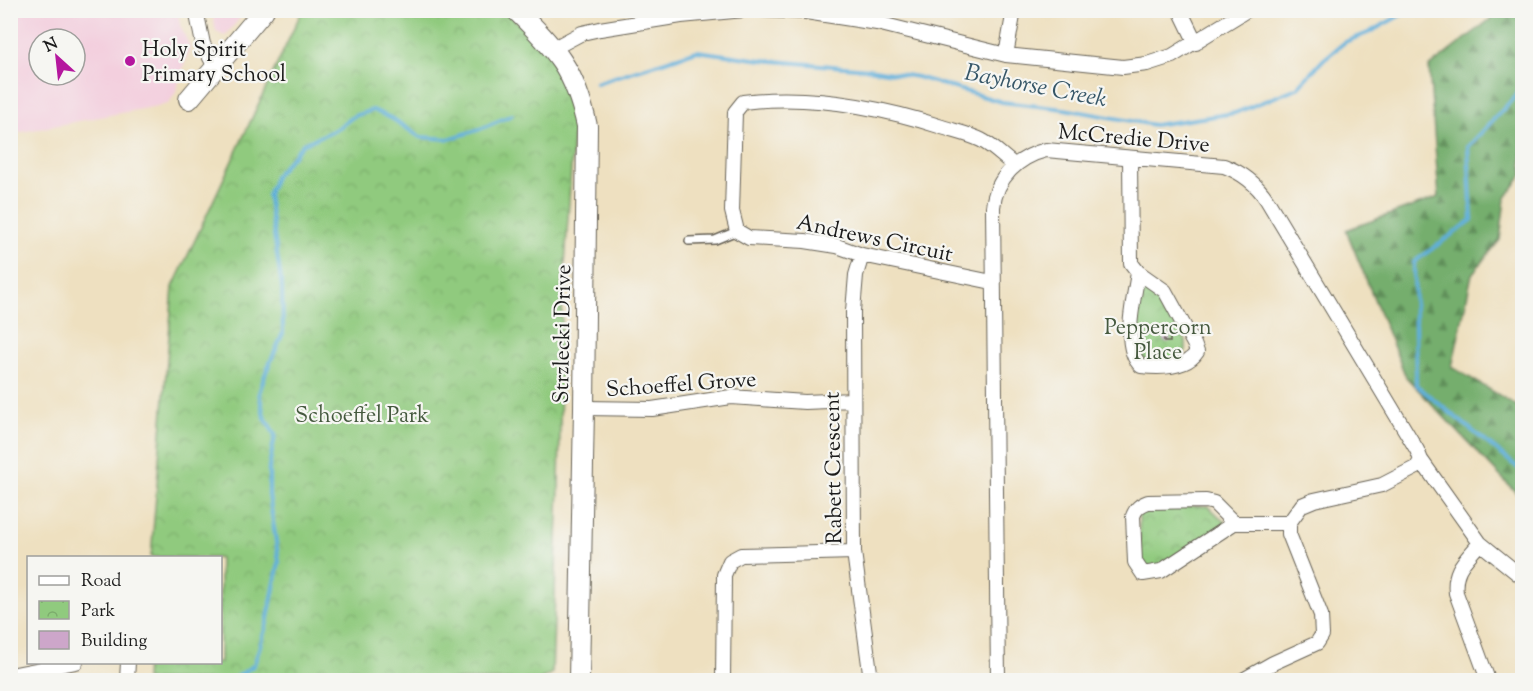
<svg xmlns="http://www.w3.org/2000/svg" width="1533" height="691" viewBox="0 0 1533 691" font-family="'Sorts Mill Goudy',serif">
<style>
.built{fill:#f3cfde;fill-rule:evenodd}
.forest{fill:url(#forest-firs);stroke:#486544;stroke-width:1.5}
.park{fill:url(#park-crowns);stroke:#56734d;stroke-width:1.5}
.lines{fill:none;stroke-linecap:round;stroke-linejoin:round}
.stream{stroke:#5fafda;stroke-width:4}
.building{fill:#cda6ca}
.lane-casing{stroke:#666155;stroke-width:10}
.street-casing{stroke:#666155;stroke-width:16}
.secondary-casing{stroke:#666155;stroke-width:22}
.lane{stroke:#fff;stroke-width:7}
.street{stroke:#fff;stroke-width:14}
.secondary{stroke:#fff;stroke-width:20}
.poi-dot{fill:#b5179e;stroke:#f6f6f2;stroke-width:2}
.labels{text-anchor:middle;stroke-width:4.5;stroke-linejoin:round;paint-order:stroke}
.poi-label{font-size:22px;fill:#1c1c1c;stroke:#f6f6f2;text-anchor:start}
.street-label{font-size:22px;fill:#1c1c1c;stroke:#f6f6f2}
.park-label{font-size:22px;fill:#45593e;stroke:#f6f6f2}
.water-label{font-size:24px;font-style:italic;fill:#375768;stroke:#f6f6f2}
</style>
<defs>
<pattern id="forest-firs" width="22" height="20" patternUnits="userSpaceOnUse" patternTransform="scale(1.5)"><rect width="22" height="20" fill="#74ae6d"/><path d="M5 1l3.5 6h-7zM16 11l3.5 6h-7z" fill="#5e8d59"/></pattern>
<pattern id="park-crowns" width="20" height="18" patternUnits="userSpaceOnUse" patternTransform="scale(1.5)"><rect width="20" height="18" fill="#90ca7e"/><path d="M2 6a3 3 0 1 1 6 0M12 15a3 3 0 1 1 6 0" fill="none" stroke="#7cad6c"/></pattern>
</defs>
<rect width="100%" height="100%" fill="#f6f6f2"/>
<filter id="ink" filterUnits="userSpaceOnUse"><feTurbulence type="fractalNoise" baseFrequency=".0167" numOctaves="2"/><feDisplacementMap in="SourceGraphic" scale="12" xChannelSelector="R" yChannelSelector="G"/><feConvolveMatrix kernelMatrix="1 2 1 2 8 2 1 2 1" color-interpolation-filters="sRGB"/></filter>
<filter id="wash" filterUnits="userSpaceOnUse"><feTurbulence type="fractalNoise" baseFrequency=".008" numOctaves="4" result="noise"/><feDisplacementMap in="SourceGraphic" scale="24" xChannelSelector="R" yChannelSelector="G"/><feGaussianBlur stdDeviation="1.35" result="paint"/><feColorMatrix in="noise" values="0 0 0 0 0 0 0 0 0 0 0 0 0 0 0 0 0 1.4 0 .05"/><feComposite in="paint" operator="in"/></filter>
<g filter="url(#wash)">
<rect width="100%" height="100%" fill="#eee0c0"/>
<path class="built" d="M11 10 178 11 180 25 190 47 175 94 168 104 11 134ZM39 39H75V75H39Z
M212 11V10L246 11 225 36 216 32Z"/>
<path class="forest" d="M1501 11H1522V175L1505 199 1500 240 1472 274 1452 367 1522 409V499L1406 377 1346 230 1439 197 1429 67Z"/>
<path class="park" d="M302 11H506L559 65 575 105 562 313 559 487 552 673 539 680H145L146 663 220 662V558L151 557 173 287Z
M1145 289 1153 290 1158 295 1186 341V351L1180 358 1153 362 1143 359 1135 349 1136 301 1141 291Z
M1208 506 1226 523 1159 567H1146L1140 557 1139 513 1145 507Z"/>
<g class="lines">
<path class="stream" d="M596 83 697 51 762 60 868 69 917 77 1002 102 1064 109 1154 125 1235 113 1297 88 1323 60 1345 42 1368 33 1410 10
M1522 89 1468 147 1472 220 1414 262 1416 385 1522 471
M233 680 254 665 267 623 279 562 269 495V467L275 435 264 416 259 393 266 372 283 333 282 287 268 195 275 176 303 144 337 129 354 116 373 110 393 119 420 137 449 139 480 129 512 115"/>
</g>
<g id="blocks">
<path class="building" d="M1164 335H1170V342H1164Z"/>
</g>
</g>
<g filter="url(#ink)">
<use href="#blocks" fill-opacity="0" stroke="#666155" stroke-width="1.5"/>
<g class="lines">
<defs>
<path id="lane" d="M689 241 715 240 737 231"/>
<path id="street" d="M196 10 203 44 216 69
M761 10 806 12 877 23 1006 55 1123 67 1147 64 1172 56 1247 10
M1180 10 1196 43
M554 48 582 33 600 29 681 16 744 10
M1006 55 1014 10
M1130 158 1131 263 1138 272 1165 291 1194 344 1197 352C1186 369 1159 368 1141 366 1120 346 1135 297 1138 272
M862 255 856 275 853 311 854 552 870 672 874 680
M992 282 862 255 837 246 805 241 749 238 737 231 732 211 735 112 743 102C810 94 877 106 942 127 954 131 969 134 981 140 993 146 1003 157 1014 165
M584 408 652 409 731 397 805 402 852 400
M1234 523 1214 503 1206 501 1148 502C1140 505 1136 508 1133 516L1135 562 1143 574 1161 571 1234 523H1289
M1480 543C1465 561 1453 569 1456 593L1488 680
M10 675 76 662
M127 680 128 662
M723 680 724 575 730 561 741 555 854 552
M998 680 993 207C996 178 1018 157 1046 150L1224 166C1243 173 1256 183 1267 200L1417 450 1421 460 1480 543 1522 577
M1243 680 1273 663 1317 643 1322 635 1321 615 1289 534V523L1302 505 1314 500 1382 485 1417 467 1421 460"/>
<path id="secondary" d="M516 10C556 49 575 70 587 126L584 408 579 680
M189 99 264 10"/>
</defs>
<use href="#lane" class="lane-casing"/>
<use href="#street" class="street-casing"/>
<use href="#secondary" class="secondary-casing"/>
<use href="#lane" class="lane"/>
<use href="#street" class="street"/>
<use href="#secondary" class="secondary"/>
</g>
</g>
<circle class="poi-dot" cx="130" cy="61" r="6"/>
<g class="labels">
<g class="poi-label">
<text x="142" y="56">Holy Spirit<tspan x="142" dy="25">Primary School</tspan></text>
</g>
<g class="street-label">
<text transform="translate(1134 137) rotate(5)" y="8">McCredie Drive</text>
<text transform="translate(875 237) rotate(12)" y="8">Andrews Circuit</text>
<text transform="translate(561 334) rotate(-89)" y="8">Strzlecki Drive</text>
<text transform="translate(681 383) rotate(-4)" y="8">Schoeffel Grove</text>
<text transform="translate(832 468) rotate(-91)" y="8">Rabett Crescent</text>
</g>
<g class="park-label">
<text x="1158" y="334">Peppercorn<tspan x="1158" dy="25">Place</tspan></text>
<text x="362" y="422">Schoeffel Park</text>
</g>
<g class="water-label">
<text transform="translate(1036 85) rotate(11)" y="8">Bayhorse Creek</text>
</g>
</g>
<rect width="1533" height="691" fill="none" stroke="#f6f6f2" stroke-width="36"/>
<rect x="27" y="556" width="195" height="108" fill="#f6f6f2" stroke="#9f9f9c" stroke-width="1.5"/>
<rect x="39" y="576" width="30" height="9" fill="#ffffff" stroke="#9f9f9c" stroke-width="1.5"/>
<text x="81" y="586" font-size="18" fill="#1c1c1c">Road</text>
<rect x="39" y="601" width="30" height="18" fill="url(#park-crowns)" stroke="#9f9f9c" stroke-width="1.5"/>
<text x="81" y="616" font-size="18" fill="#1c1c1c">Park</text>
<rect x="39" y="631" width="30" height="18" fill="#cda6ca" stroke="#9f9f9c" stroke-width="1.5"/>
<text x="81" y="646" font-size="18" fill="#1c1c1c">Building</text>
<g transform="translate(57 57) rotate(333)"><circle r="28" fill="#f6f6f2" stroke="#9f9f9c" stroke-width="1.5"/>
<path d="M0-4.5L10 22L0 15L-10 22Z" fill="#b5179e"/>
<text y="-9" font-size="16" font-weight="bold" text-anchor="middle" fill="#1c1c1c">N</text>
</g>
</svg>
